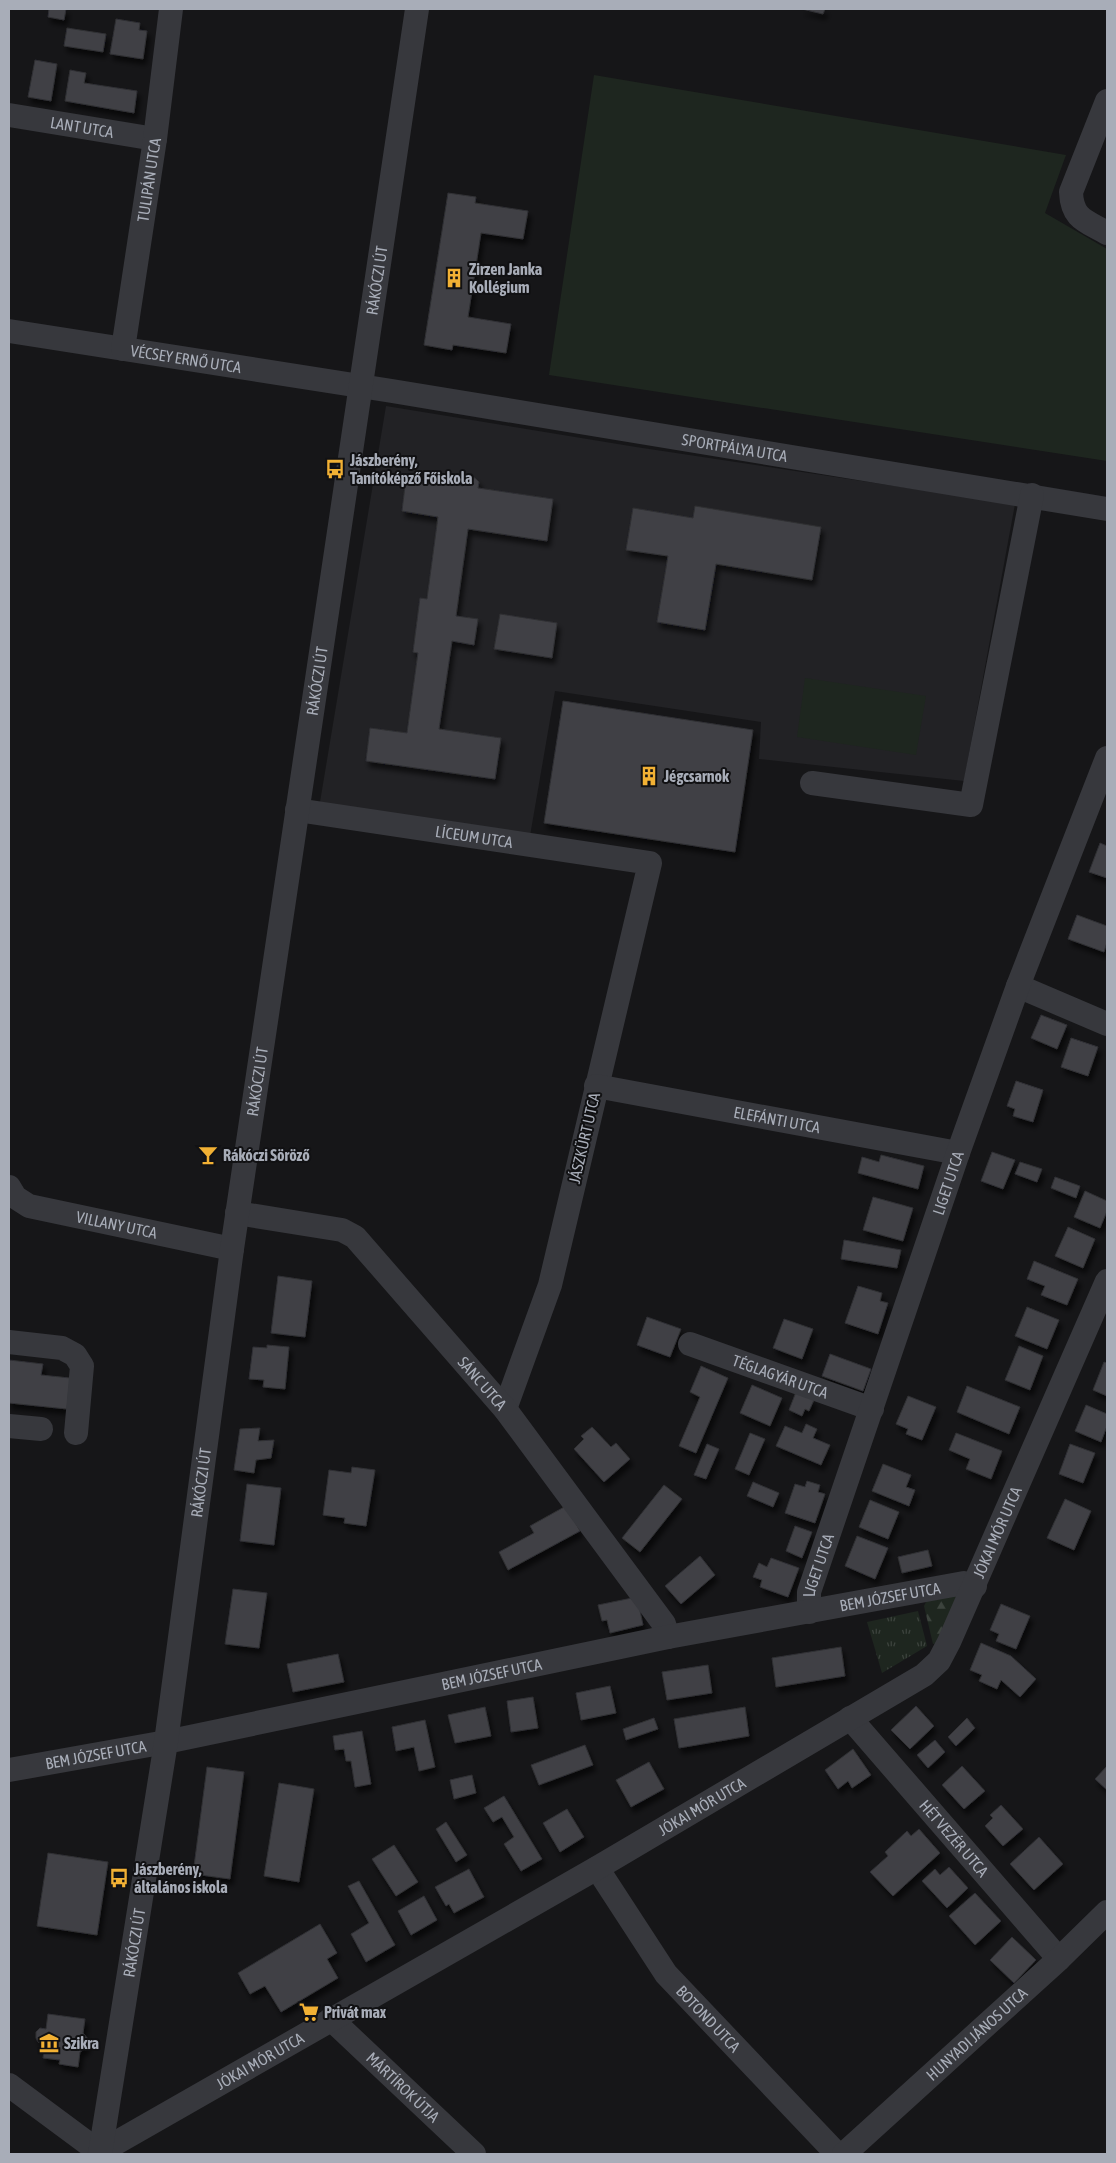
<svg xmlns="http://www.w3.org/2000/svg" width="1116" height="2163" viewBox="0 0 1116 2163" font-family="'Asap Condensed',sans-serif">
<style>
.built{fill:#222225}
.grass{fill:url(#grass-tufts)}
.forest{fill:url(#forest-firs)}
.park{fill:#1e261f}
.building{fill:#404145;stroke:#303034;filter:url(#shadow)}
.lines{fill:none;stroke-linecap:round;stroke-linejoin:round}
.minor{stroke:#37383d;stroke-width:24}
.labels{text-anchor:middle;stroke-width:4;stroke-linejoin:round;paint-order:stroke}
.street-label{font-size:16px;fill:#a8adb8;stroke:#111113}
.poi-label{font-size:16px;font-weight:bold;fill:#a8adb8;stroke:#111113;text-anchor:start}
</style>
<defs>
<pattern id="grass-tufts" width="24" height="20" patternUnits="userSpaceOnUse" patternTransform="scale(1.25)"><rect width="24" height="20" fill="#1e261f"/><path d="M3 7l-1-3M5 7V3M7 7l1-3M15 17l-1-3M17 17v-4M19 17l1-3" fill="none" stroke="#3c433d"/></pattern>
<pattern id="forest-firs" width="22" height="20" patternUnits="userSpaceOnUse" patternTransform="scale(1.25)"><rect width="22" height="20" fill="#1e261f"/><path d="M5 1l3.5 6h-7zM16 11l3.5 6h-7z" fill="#3c433d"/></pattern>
<filter id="shadow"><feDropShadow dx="3" dy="5.5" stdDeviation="2.5" flood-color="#0009"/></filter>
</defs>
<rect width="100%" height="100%" fill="#161618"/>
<path class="built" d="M386 406 636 447 1015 504 964 781 759 759 761 722 555 691 530 836 320 802Z"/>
<path class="grass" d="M918 1611 927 1646 882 1673 867 1622Z"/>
<path class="forest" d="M963 1595 943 1642 933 1644 924 1606 927 1600Z"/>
<path class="park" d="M594 75 1066 155 1045 213 1107 249V461L549 375Z
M805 678 926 696 916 755 797 737Z"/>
<path class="building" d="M49 9H66L64 20 48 17Z
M802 9H825L823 14Z
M116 19 140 23 139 30 147 31 143 59 110 54Z
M67 28 106 34 103 52 64 46Z
M35 60 57 64 51 101 28 97Z
M70 70 86 73 84 83 137 91 134 113 65 101Z
M448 193 476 197 475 203 528 211 523 239 481 233 468 317 511 324 506 353 453 345 452 350 424 345Z
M468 477 475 478 479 482 478 488 553 499 547 541 468 529 456 616 478 619 474 645 452 641 439 729 501 738 495 779 366 761 370 728 407 733 418 653 413 652 420 598 427 599 438 517 402 511 406 478 463 486 464 480Z
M695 506 821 527 812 580 716 564 705 630 657 622 668 556 626 550 633 508 693 518Z
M500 614 557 623 552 658 494 649Z
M563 701 753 730 735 852 544 823Z
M1100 843 1107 846V878L1089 872Z
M1077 915 1107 926V942L1104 952 1068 939Z
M1041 1015 1067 1025 1057 1049 1031 1038Z
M1071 1038 1098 1047 1088 1076 1061 1067Z
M1016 1081 1043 1090 1033 1122 1013 1116 1015 1109 1007 1106Z
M992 1152 1015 1160 1003 1189 981 1181Z
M881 1155 924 1166 918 1189 858 1173 862 1157 879 1162Z
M1020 1162 1042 1169 1037 1182 1015 1174Z
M1055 1177 1080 1186 1076 1198 1051 1188Z
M1085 1191 1107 1201V1211L1100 1228 1074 1217Z
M873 1197 913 1208 903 1241 863 1230Z
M1068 1227 1095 1239 1083 1268 1055 1256Z
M844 1240 901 1250 897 1268 841 1259Z
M1034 1261 1078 1279 1067 1305 1041 1295 1045 1286 1027 1279Z
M278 1276 312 1281 305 1337 271 1333Z
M858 1286 882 1293 880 1301 888 1303 878 1334 845 1323Z
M1027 1307 1059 1320 1047 1349 1015 1336Z
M647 1317 681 1329 670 1357 637 1345Z
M784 1319 813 1329 802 1359 773 1348Z
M267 1345 289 1347 285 1389 263 1387 264 1380 249 1379 253 1347 267 1348Z
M1019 1346 1043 1356 1030 1390 1005 1380Z
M830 1354 871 1369 863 1391 822 1376Z
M9 1360 43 1364 41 1375 70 1378 67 1409 9 1403Z
M1104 1362 1107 1363V1396L1093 1390Z
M701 1366 728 1378 696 1453 679 1446 700 1397 690 1392Z
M752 1385 782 1398 770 1426 740 1413Z
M967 1386 1020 1407 1009 1434 957 1412Z
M796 1392 814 1400 809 1411 805 1409 802 1416 789 1410Z
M908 1396 936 1407 922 1440 906 1434 908 1429 896 1424Z
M1086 1405 1107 1414V1426L1101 1442 1075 1431Z
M806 1424 817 1429 813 1438 830 1445 821 1465 776 1446 785 1426 802 1433Z
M592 1427 611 1447 616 1443 630 1459 604 1482 574 1449 584 1439 581 1436Z
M260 1428 258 1441 274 1440 271 1458 256 1460 254 1473 234 1470 240 1429Z
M750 1433 765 1439 749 1475 735 1469Z
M956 1433 1002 1451 991 1479 966 1469 970 1459 949 1450Z
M707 1444 719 1449 706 1479 694 1475Z
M1070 1444 1095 1453 1083 1483 1059 1474Z
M883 1464 911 1475 906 1487 915 1490 909 1506 872 1491Z
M352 1467 375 1470 366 1526 344 1523 345 1518 323 1515 329 1470 351 1473Z
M807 1481 820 1485 818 1492 825 1494 815 1523 785 1513 795 1484 805 1487Z
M753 1482 779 1493 773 1507 747 1496Z
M247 1484 281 1488 274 1545 240 1541Z
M664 1485 682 1499 640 1552 622 1538Z
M1065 1499 1091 1511 1074 1550 1047 1538Z
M870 1500 899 1512 888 1539 859 1527Z
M566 1506 580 1531 508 1570 499 1552 534 1533 530 1526Z
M795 1526 812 1532 802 1558 786 1551Z
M857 1536 888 1548 875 1579 845 1566Z
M928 1550 932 1566 902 1573 898 1557Z
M700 1556 715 1575 681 1604 665 1586Z
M771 1558 799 1568 788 1597 760 1587 762 1580 753 1577 759 1563 767 1567Z
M233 1589 267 1593 259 1648 225 1644Z
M637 1597 643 1625 610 1633 607 1620 602 1621 598 1605Z
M1001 1604 1030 1616 1016 1649 996 1641 999 1634 990 1630Z
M981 1643 1011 1656 1036 1679 1020 1697 1001 1680 997 1689 979 1681 982 1675 970 1670Z
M841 1647 845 1676 776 1687 772 1658Z
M338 1654 344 1682 293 1692 287 1664Z
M708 1665 712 1693 667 1700 662 1672Z
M610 1686 616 1713 581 1720 576 1693Z
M533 1697 538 1728 511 1732 507 1701Z
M916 1706 934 1726 910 1749 891 1730Z
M485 1707 491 1736 455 1743 448 1715Z
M745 1707 749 1736 679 1748 674 1719Z
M654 1718 658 1729 626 1740 623 1729Z
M967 1718 975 1728 956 1746 948 1737Z
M425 1720 435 1767 419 1771 414 1747 396 1751 392 1727Z
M362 1731 371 1784 355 1787 351 1761H346L344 1749 335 1750 333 1736Z
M935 1740 945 1752 928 1768 917 1755Z
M585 1745 593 1765 539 1785 531 1765Z
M853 1749 871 1775 852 1788 848 1781 838 1789 825 1770Z
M649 1762 664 1789 631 1807 616 1780Z
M962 1766 985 1791 964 1809 942 1785Z
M1107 1766V1790L1095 1779Z
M207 1767 244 1772 230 1879 193 1874Z
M472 1775 476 1793 454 1799 450 1780Z
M279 1783 314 1789 299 1882 264 1876Z
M504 1796 542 1859 521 1871 504 1844 514 1837 502 1817 493 1822 484 1808Z
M1001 1805 1023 1829 1003 1846 985 1826 993 1818 990 1815Z
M567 1809 584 1837 560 1852 543 1823Z
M446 1822 467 1855 456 1862 436 1829Z
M919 1829 940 1853 893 1896 870 1872 888 1856 885 1852 907 1831 911 1836Z
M1039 1837 1063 1864 1034 1890 1010 1864Z
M394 1845 418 1882 396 1896 372 1859Z
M48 1853 108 1862 97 1935 37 1926Z
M949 1867 968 1888 947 1908 922 1881 935 1869 940 1875Z
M469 1869 484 1897 454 1913 449 1904 446 1906 435 1887Z
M359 1881 395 1945 366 1962 351 1934 369 1923 348 1886Z
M975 1893 1001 1921 975 1945 949 1916Z
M424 1896 437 1920 411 1935 398 1911Z
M320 1924 337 1953 327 1959 338 1978 281 2012 265 1986 250 1994 238 1973Z
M1012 1937 1036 1960 1014 1983 990 1960Z
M48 2014 85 2019 83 2033 88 2039 86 2048 80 2052 78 2067 59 2064 60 2060 43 2058 45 2043 38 2042 36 2038V2032L40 2028 46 2029Z"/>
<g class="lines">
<g class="minor">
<path d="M1107 101 1071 192C1072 219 1086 221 1107 233"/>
<path id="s1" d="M9 115 155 139"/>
<path id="s2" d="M9 331 392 391 1107 509"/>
<path id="s3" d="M123 349 155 139 171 9"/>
<path d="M812 783 971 805 1032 495"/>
<path id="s4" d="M297 810 650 863 550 1285 505 1409"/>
<path d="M1018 986 1107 1024"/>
<path id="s5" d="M596 1086 958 1153"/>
<path id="s6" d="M9 1187 15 1197 29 1206 232 1249"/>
<path id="s7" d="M237 1213 342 1230 355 1237 505 1409 664 1624 668 1637"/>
<path d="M9 1342 62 1348 75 1355 82 1366 76 1433"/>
<path id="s8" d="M690 1344 872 1409"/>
<path d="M9 1426 41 1429"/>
<path id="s9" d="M809 1612V1592L958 1153 1018 986 1107 758"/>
<path id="s10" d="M850 1718 1059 1959"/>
<path id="s11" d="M9 1770 166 1742 668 1637 964 1583 975 1586"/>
<path id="s12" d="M597 1868 666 1974 837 2154"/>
<path id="s13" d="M331 2019 474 2154"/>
<path d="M9 2085 102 2154"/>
<path id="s14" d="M100 2152 597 1868 924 1675 939 1661 949 1642 1107 1281"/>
<path id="s15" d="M100 2154 166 1742 232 1249 417 9"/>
<path id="s16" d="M844 2154 1059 1959 1107 1912"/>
</g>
</g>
<defs>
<symbol id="building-bare" viewBox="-9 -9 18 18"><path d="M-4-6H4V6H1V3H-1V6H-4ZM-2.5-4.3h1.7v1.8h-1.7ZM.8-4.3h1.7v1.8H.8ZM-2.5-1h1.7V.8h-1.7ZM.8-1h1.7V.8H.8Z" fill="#f2b134" stroke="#111113" stroke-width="2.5" paint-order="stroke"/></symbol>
<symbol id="bus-bare" viewBox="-9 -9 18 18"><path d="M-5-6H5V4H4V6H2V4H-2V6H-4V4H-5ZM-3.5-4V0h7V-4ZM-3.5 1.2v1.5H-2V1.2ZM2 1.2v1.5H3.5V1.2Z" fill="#f2b134" stroke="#111113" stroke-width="2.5" paint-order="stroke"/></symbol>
<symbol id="bar-bare" viewBox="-9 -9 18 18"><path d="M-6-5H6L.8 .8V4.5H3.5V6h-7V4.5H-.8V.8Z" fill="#f2b134" stroke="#111113" stroke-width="2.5" paint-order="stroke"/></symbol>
<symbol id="supermarket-bare" viewBox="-9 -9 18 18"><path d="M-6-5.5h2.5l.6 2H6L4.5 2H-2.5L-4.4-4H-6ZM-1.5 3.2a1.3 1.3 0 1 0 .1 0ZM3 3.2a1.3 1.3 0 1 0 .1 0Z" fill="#f2b134" stroke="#111113" stroke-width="2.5" paint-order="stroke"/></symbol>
<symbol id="museum-bare" viewBox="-9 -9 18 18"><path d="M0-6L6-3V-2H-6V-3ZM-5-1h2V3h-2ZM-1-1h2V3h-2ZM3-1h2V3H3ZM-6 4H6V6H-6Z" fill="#f2b134" stroke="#111113" stroke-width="2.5" paint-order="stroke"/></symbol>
</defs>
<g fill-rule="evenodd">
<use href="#building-bare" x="440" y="264" width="28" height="28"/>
<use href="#bus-bare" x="321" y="455" width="28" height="28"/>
<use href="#building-bare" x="635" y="762" width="28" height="28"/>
<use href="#bar-bare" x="194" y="1141" width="28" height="28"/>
<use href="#bus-bare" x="105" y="1864" width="28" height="28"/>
<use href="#supermarket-bare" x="295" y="1998" width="28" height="28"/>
<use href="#museum-bare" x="35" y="2029" width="28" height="28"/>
</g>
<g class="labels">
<g class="street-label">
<text dy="6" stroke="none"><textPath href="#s1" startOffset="74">LANT UTCA</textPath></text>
<text dy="6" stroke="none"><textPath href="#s3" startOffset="171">TULIPÁN UTCA</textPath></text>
<text dy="6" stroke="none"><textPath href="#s15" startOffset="1894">RÁKÓCZI ÚT</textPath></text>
<text dy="6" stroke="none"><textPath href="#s2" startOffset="179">VÉCSEY ERNŐ UTCA</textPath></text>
<text dy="6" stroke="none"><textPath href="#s2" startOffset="735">SPORTPÁLYA UTCA</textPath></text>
<text dy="6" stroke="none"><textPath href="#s15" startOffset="1489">RÁKÓCZI ÚT</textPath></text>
<text dy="6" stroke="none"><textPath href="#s4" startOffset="179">LÍCEUM UTCA</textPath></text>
<text dy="6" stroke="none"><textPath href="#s15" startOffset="1084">RÁKÓCZI ÚT</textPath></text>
<text dy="6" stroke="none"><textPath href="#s5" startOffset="184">ELEFÁNTI UTCA</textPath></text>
<text transform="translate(584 1138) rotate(-77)" y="6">JÁSZKÜRT UTCA</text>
<text dy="6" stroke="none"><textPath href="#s9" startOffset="452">LIGET UTCA</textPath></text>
<text dy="6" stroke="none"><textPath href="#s6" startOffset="118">VILLANY UTCA</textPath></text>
<text dy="6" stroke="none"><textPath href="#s8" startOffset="96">TÉGLAGYÁR UTCA</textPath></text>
<text dy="6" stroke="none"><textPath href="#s7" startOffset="315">SÁNC UTCA</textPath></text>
<text dy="6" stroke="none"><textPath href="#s15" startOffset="679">RÁKÓCZI ÚT</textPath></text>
<text dy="6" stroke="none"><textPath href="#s14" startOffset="1114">JÓKAI MÓR UTCA</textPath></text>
<text dy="6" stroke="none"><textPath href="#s9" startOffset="48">LIGET UTCA</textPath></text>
<text dy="6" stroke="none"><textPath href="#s11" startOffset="898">BEM JÓZSEF UTCA</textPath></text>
<text dy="6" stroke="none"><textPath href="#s11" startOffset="492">BEM JÓZSEF UTCA</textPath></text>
<text dy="6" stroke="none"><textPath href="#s11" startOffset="88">BEM JÓZSEF UTCA</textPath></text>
<text dy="6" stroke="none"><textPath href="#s14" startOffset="694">JÓKAI MÓR UTCA</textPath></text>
<text dy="6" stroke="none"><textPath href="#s10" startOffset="159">HÉT VEZÉR UTCA</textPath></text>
<text dy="6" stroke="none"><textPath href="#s15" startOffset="214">RÁKÓCZI ÚT</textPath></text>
<text dy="6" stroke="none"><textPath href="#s12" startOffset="188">BOTOND UTCA</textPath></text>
<text dy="6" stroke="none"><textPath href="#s16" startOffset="179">HUNYADI JÁNOS UTCA</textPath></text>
<text dy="6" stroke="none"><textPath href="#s14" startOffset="184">JÓKAI MÓR UTCA</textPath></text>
<text dy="6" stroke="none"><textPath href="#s13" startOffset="99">MÁRTÍROK ÚTJA</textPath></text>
</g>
<g class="poi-label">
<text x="469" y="275">Zirzen Janka<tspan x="469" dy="18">Kollégium</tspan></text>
<text x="350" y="466">Jászberény,<tspan x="350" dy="18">Tanítóképző Főiskola</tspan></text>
<text x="664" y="782">Jégcsarnok</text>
<text x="223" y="1161">Rákóczi Söröző</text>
<text x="134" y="1875">Jászberény,<tspan x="134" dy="18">általános iskola</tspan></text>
<text x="324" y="2018">Privát max</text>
<text x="64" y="2049">Szikra</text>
</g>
</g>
<rect width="1116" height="2163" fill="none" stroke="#a8adb8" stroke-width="20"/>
</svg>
